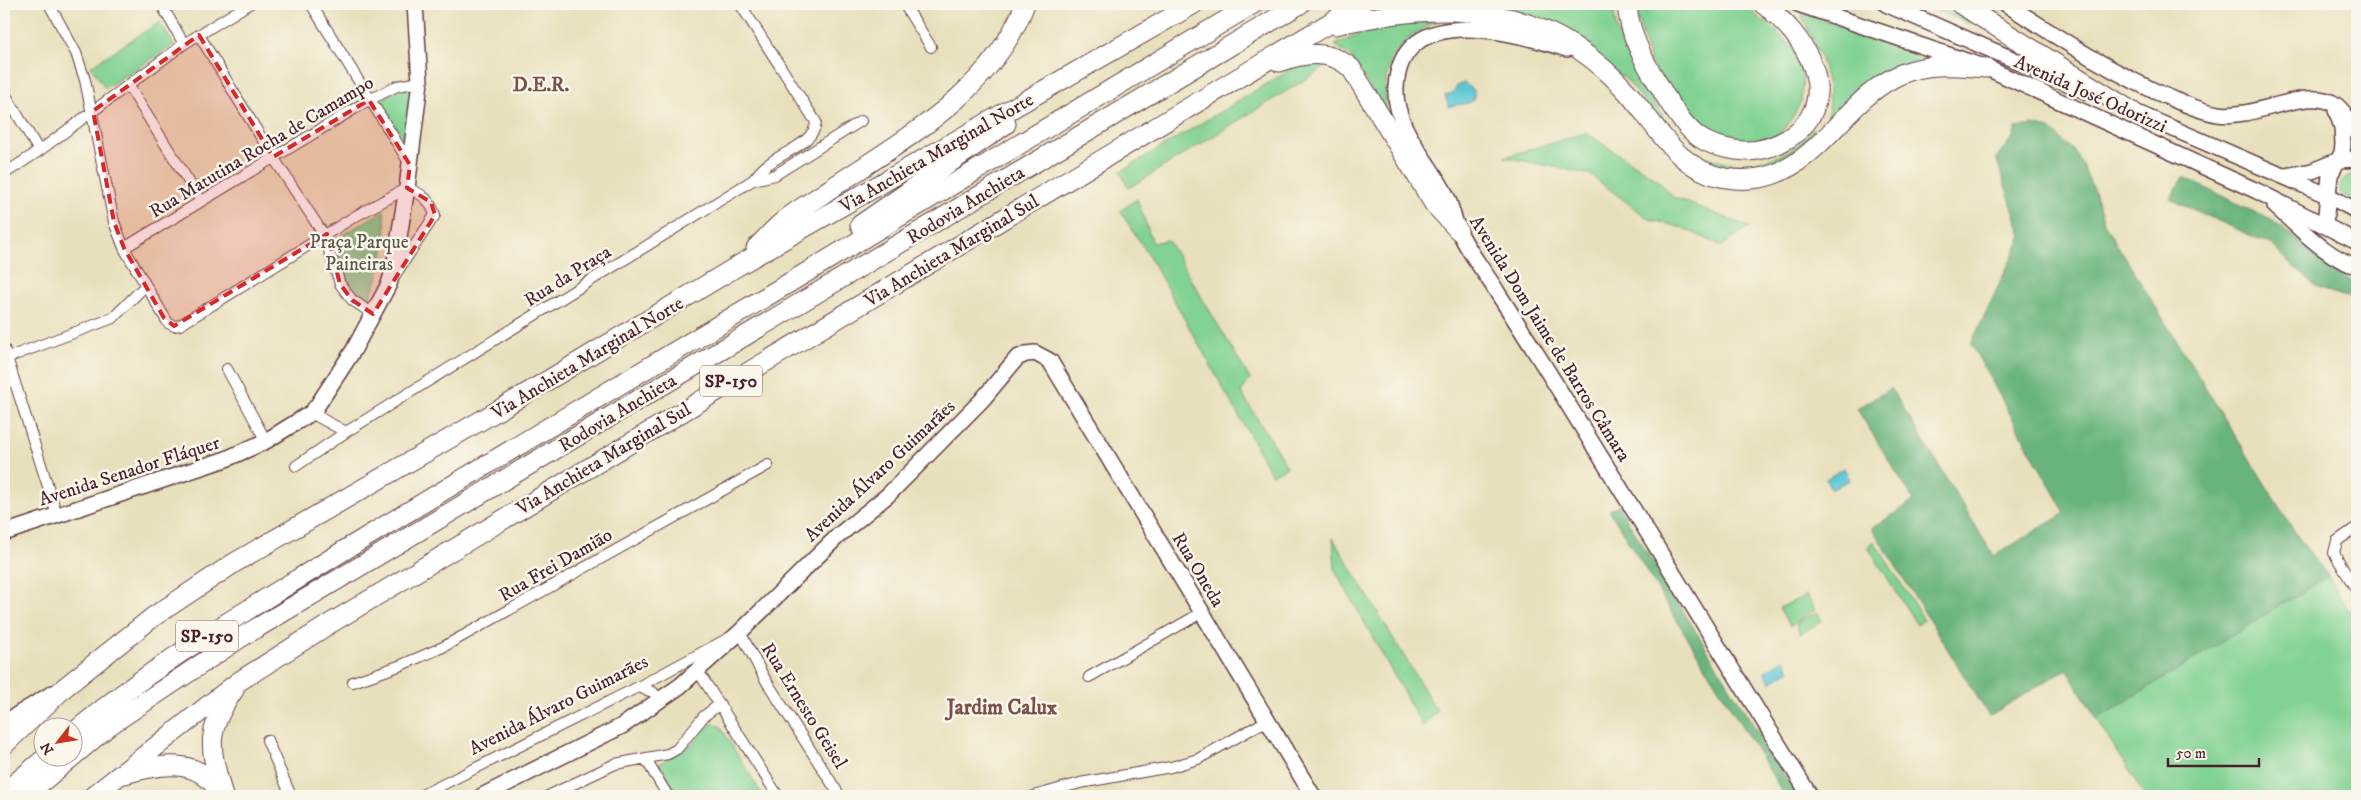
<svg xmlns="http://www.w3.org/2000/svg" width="2361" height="800" viewBox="0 0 2361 800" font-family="'IM FELL DW Pica',serif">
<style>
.green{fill:#82d293;stroke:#66785f}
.forest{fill:#69b47d;stroke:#5a6a54}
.water{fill:#5cc7d6;stroke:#537380}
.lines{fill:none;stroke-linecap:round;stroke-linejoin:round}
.street-casing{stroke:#623c41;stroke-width:12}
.secondary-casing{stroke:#623c41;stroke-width:18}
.highway-casing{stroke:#623c41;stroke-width:21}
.street{stroke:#fff;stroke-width:10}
.secondary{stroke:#fff;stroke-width:15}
.highway{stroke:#fff;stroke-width:19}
.marked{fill:#d62828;fill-opacity:0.2;stroke:#d62828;stroke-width:4;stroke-dasharray:10 6;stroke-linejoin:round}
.labels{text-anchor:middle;stroke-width:5;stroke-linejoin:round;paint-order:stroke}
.shield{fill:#fbf7ec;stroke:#7f6065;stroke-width:1}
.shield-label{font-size:18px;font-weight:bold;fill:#4a1f2b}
.street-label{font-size:19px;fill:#4a1f2b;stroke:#fbf7ec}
.park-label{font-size:19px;fill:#5b554a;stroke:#fbf7ec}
.neighbourhood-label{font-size:20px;font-weight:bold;fill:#7b5049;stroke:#fbf7ec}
.quarter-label{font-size:21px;font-weight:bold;fill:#7b5049;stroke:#fbf7ec}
</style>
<rect width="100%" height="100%" fill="#fbf7ec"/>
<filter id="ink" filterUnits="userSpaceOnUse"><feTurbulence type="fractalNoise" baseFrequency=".02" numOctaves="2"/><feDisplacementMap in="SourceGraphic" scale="10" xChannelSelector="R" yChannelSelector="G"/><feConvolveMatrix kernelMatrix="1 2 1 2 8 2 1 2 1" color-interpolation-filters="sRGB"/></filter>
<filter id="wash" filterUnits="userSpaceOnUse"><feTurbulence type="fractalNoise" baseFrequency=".0096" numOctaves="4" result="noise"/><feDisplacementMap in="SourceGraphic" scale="20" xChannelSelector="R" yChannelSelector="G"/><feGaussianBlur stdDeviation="1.12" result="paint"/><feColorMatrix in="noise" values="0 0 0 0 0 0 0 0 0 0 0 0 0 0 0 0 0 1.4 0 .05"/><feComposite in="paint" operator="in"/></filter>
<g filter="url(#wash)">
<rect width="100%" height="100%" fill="#e8e0bc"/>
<path class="green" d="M1480 4H1614C1614 39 1627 57 1644 84 1657 105 1668 130 1687 147 1690 150 1696 152 1700 154 1731 169 1765 166 1794 148 1801 144 1807 135 1813 129L1816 140 1786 165 1738 174 1692 160 1626 79 1514 12Z
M1634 4H1736L1752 12 1777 32 1796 52 1803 77 1801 102 1788 125 1777 135 1763 143 1730 145 1699 130 1650 62Z
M1920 4H1951L1971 16 1970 24Z
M1800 12 1926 57 1866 85 1850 99 1833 124 1828 122 1829 89 1821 59Z
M1438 21C1392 43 1383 63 1386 112L1351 57 1335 45 1377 27Z
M160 22 174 45 105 88 91 66Z
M1308 59 1327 66 1129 188 1120 172Z
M413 86 408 136H401L381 101 393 92Z
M1586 133 1658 180 1673 197 1749 227 1722 246 1683 228 1649 219 1589 174 1504 157Z
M2349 175 2357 176V203L2340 193V184Z
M1137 199 1153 243 1168 240 1250 379 1241 392 1287 467 1272 475 1148 254 1120 211Z
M384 211C389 241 381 274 368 301 342 285 339 268 335 239Z
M1333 538 1437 711 1423 727 1335 570Z
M1874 541 1924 620 1917 625 1868 547Z
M2328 576 2357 623V796H2145L2097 719Z
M1807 595 1815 610 1790 626 1779 608Z
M1817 612 1822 621 1800 634 1796 624Z
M714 723 720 726 763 796H679L659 764 696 741 704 728Z"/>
<path class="forest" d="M2033 125 2050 129 2077 154 2094 191 2105 225 2298 537 2328 576 2097 719 2066 669 1989 716 1872 528 1914 501 1857 409 1891 388 1994 556 2065 513 1971 344 2022 236 1996 158 2013 137 2016 128Z
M2183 177 2273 221 2348 279 2357 282V300L2320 289 2297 270 2272 245 2170 199Z
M1618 505 1797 796H1785L1609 510Z"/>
<path class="water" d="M1464 83 1474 90V100C1465 106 1458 103 1449 107L1445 95 1452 94 1458 85Z
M1844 468 1850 480 1831 489 1826 479Z
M1784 659 1790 670 1771 682 1764 672Z"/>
</g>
<g filter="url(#ink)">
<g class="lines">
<defs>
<path id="street" d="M49 4 76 53 85 80 114 222 124 248 168 323 174 326 180 325 354 217 407 188C423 194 430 200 435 215L395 275
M161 4 184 44
M311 4 410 164
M740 4 816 122C815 142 784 152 770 163 763 167 758 174 753 180
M904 4 931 47
M199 35 273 157 324 235 340 284 352 300 373 314
M128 85 201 201
M4 92 39 151
M4 174 39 151 184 44 249 4
M124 248 369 100 397 86 420 82
M4 348 57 515
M4 359 113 318 145 286
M227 369 266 441
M311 413 346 432
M296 466 346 432 753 180 775 175 861 121
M2357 527 2337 541 2334 553 2357 591
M698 671 778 796
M1089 677 1201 613
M353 682 399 666 443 647 768 465
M638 687 653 692 661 701
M267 740 291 796
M646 760 668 796
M420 796 638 687 740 632 765 679 840 796
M548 796 615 764 668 754 677 749 704 716 720 704
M1034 796 1080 783 1171 767 1198 759 1268 720"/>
<path id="secondary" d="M1798 4 1987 68 2257 191 2357 242
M1886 4 2088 92
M2006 4C2060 39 2115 75 2175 100 2188 105 2203 112 2218 114 2254 120 2308 85 2336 105 2345 112 2351 123 2357 132
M1567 49C1514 32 1400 0 1396 88 1394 128 1429 161 1446 195 1451 205 1453 218 1458 229 1468 252 1486 273 1499 295 1529 341 1558 388 1587 435 1662 555 1736 676 1810 796
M2123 107 2329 196 2357 211
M2285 176 2312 171 2339 160 2357 159
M2275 206C2297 225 2329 260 2357 266
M2325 224 2330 175 2342 153 2343 144 2342 127 2336 110
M4 533 226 459 266 441 311 413 317 406 353 351 389 284 394 267 407 188 420 82 415 4
M4 723 53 693
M482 796 622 726 680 686 740 632 839 535 888 495 982 400 1017 358 1026 354 1035 353 1050 361 1313 796"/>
<path id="highway" d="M1627 4C1629 34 1644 62 1660 87 1670 105 1683 126 1700 138 1710 145 1723 148 1735 150 1754 153 1773 148 1789 138 1847 99 1804 34 1763 4
M1960 4 2133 112
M1335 25C1449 0 1546 0 1629 94 1658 128 1678 170 1726 178 1812 192 1836 102 1901 74 1930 62 1957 66 1987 68
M1279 62C1304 53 1329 49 1351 68L1434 204 1458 230
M860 225 1006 124
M756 248C764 240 772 231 780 224 794 211 812 202 827 191 901 141 993 92 1025 4
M72 734C156 662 255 606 348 548L1253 4
M4 745 65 687 153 617 234 563 487 417 741 264 1194 4
M72 757 110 725 240 638 1300 4
M125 774C159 764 200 756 220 794
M4 793 45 758
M25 796 71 758
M93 796 238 682 331 623 1361 4
M223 796C210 748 204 733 234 690"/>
</defs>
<use href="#street" class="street-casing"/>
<use href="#secondary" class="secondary-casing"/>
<use href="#highway" class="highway-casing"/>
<use href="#street" class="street"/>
<use href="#secondary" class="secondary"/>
<use href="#highway" class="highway"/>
</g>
</g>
<path class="marked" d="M199 35 273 157 369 100 410 165 407 188 431 202 435 215 373 314 352 300 340 284 327 234 174 326 164 318 124 248 114 222 93 111Z"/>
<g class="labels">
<g class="shield">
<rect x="700" y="365.5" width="62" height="31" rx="4"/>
<rect x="176" y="620.5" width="62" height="31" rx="4"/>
</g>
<g class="shield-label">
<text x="731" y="387">SP-150</text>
<text x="207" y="642">SP-150</text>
</g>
<g class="street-label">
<text transform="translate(2091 93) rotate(24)" y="7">Avenida José Odorizzi</text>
<text transform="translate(261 146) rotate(-31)" y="7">Rua Matutina Rocha de Camampo</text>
<text transform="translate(936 152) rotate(-30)" y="7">Via Anchieta Marginal Norte</text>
<text transform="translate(965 204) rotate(-31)" y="7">Rodovia Anchieta</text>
<text transform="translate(951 250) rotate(-31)" y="7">Via Anchieta Marginal Sul</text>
<text transform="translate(567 275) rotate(-32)" y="7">Rua da Praça</text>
<text transform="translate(1551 338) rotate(58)" y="7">Avenida Dom Jaime de Barros Câmara</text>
<text transform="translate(587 357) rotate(-31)" y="7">Via Anchieta Marginal Norte</text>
<text transform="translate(617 412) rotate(-31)" y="7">Rodovia Anchieta</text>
<text transform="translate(603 458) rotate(-31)" y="7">Via Anchieta Marginal Sul</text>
<text transform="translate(129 470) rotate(-18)" y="7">Avenida Senador Fláquer</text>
<text transform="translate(879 470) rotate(-43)" y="7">Avenida Álvaro Guimarães</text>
<text transform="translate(555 564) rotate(-30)" y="7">Rua Frei Damião</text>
<text transform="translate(1199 569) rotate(59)" y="7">Rua Oneda</text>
<text transform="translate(558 704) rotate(-27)" y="7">Avenida Álvaro Guimarães</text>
<text transform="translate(805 705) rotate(58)" y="7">Rua Ernesto Geisel</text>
</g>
<g class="park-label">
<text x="359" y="248">Praça Parque<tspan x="359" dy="22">Paineiras</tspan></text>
</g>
<g class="neighbourhood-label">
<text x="541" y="91">D.E.R.</text>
</g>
<g class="quarter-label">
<text x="1002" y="714">Jardim Calux</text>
</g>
</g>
<rect width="2361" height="800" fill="none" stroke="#fbf7ec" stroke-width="20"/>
<g transform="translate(58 742) rotate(239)"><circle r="24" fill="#fbf7ec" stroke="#b4a19f"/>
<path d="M0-4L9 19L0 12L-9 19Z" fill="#c8321e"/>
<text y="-8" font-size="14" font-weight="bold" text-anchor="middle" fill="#4a1f2b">N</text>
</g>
<path d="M2168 758v8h91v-8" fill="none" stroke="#4a1f2b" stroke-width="2.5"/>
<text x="2176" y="758" font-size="15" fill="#4a1f2b" stroke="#fbf7ec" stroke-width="4" paint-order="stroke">50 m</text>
</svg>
